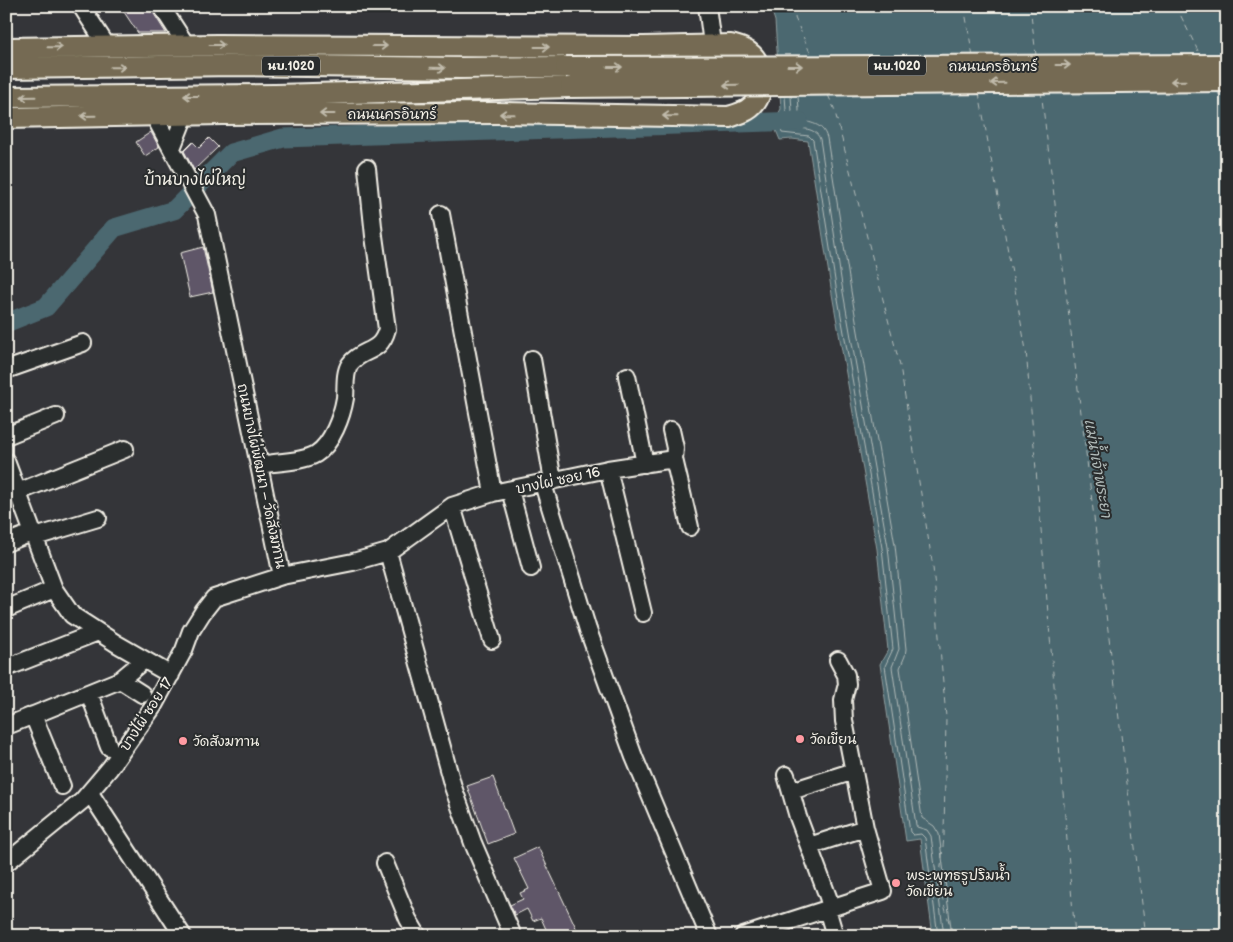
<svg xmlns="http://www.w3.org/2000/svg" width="1233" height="942" viewBox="0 0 1233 942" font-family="'Balsamiq Sans','Playpen Sans Thai',sans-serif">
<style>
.water{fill:#4b676f;stroke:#8f9e9f}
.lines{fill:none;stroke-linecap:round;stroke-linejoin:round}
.shore{stroke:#b0bab8;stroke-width:1}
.river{stroke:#4b676f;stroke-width:19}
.ferry{stroke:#b0bab8;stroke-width:1;stroke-dasharray:6 5;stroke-linecap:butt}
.building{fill:#5e5767;stroke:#f4f1e8}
.minor-casing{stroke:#f4f1e8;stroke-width:20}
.major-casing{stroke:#f4f1e8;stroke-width:24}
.minor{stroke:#2a2d2e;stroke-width:16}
.major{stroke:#746b52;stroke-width:20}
.major-bridge-casing{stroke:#f4f1e8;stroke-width:24;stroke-linecap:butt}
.major-bridge{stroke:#746b52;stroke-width:20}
.oneway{stroke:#c1bbac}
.poi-dot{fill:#ff9aa2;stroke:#2a2d2e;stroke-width:2}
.labels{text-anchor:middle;stroke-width:4;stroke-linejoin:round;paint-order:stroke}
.shield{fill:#2a2d2e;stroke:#b7b6b0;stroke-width:1}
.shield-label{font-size:12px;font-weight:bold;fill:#f4f1e8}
.street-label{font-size:14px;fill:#f4f1e8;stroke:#2a2d2e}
.poi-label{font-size:14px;fill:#f4f1e8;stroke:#2a2d2e;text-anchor:start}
.water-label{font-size:15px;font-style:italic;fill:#b0bab8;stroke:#2a2d2e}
.quarter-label{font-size:16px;fill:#f4f1e8;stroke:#2a2d2e}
</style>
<rect width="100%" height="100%" fill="#343539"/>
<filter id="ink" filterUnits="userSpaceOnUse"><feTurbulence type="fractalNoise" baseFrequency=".02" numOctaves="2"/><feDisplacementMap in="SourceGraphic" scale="10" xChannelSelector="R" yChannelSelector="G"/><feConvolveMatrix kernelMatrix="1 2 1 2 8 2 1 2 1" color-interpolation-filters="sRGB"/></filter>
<g filter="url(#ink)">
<path class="water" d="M770 6H1227V936H933L920 839 906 841 880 664 888 650 877 549 832 294 808 141 792 139 780 140 773 123 781 109 775 21Z"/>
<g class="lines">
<path class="shore" d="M785 96 786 110 779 123 782 133 809 136 813 140 837 293 882 548 893 649 885 666 910 832 913 835 921 834 925 838 938 936
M791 96 792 111 786 123 787 127C798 130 814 125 820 139L843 292 888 547 899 649 892 667 916 825 917 827 927 830 931 836 944 936
M798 96 799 110 798 119C811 124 822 122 827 138L851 291 895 545 906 649 905 656 900 668 922 818 934 826 939 834 952 936"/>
<path class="river" d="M6 323 46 307 114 228 174 210 231 153 283 138 799 121"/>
<path class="ferry" d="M797 6 795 18 812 57
M964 6 973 57
M1030 6 1036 55
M1176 6 1200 55
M1217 90 1219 95
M1041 91 1146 936
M979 93 1026 350 1075 936
M828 95 834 108 900 366 933 567 946 717 944 836 939 887 953 936"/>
</g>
<path class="building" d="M120 6H149L166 33H138Z
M151 132 159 147 145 156 136 142Z
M209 138 218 147 194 170 184 151 193 142 199 148Z
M203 247 213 292 190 297 180 253Z
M493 777 514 834 488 844 467 786Z
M538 847 580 936H549L541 918 533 921 527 909 515 915 510 905 523 899 520 893 529 889 514 858Z"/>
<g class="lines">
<defs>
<path id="minor" d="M81 6 107 46
M161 6 187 46
M707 6 712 44
M154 116 207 215 282 576
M172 148 185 115
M441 214 493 493
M532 359 553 481
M6 370 83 343
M627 376 645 464
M671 430 675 448 674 459
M6 436 56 416
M6 461 54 589 72 615 117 644 171 675
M259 465C275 462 303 462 316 454 332 444 342 416 345 398 346 387 344 373 350 364 363 347 380 355 387 329L374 236 367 168
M608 469 643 613
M543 484 588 630 634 757 709 936
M510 490 531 568
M18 492 125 449
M452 506 492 640
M35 537 98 518
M6 543 34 532
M388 552 453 787 473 843 513 936
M6 609 54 589
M6 668 98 632
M120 680 142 694
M89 693 109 747
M33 715 62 786
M9 725 120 680 144 660
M786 775 798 817 828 897 831 908
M791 791 854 771
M90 793 183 936
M809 846 865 828
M6 863 82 801 110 768 153 707 184 650 191 631 203 612 214 598 282 576 353 562 388 552 452 506 493 493 608 469 674 459 690 527
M385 863 408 919 418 936
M827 909 835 936
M743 936 883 891 865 828 844 721 843 700 847 684 846 675 838 660"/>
<path id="major" d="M6 48 217 45 644 47 731 45C738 47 746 49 752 55 766 69 765 100 747 110 742 113 735 115 729 117L497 113 222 114 6 118
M6 68 237 65 461 68 566 67
M6 97 275 95 571 87"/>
</defs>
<use href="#minor" class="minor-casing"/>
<use href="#major" class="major-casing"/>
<use href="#minor" class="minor"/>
<use href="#major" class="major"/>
<defs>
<path id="major-bridge" d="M566 67 1227 65
M571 87 1227 81"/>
</defs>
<use href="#major-bridge" class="major-bridge-casing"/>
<use href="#major-bridge" class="major-bridge"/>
</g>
<defs><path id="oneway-shaft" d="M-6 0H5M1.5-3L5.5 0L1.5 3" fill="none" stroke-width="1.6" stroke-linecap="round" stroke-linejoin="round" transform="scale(1.25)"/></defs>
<g class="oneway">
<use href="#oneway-shaft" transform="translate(217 45)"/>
<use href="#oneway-shaft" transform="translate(380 46)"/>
<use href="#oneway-shaft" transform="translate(55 47) rotate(-1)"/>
<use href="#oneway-shaft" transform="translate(542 47)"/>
<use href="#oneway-shaft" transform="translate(1063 65)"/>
<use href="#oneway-shaft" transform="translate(795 66)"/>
<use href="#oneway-shaft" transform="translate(118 67) rotate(-1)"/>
<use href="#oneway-shaft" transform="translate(615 67)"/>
<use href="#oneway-shaft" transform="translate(438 68) rotate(1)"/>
<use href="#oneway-shaft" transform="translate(1178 81) rotate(179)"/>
<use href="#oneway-shaft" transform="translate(998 83) rotate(179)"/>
<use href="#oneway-shaft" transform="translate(731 85) rotate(179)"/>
<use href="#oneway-shaft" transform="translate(191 96) rotate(180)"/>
<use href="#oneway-shaft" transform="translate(28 97) rotate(179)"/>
<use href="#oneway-shaft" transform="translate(327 114) rotate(180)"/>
<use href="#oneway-shaft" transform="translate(507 114) rotate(-179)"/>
<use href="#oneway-shaft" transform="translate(88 116) rotate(179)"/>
<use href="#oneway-shaft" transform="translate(670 116) rotate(-179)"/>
</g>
</g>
<g class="poi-dot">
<circle cx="800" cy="739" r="5"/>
<circle cx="183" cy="741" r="5"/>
<circle cx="896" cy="883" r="5"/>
</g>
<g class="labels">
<g class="shield">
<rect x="262" y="56.5" width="58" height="19" rx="4"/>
<rect x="868" y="56.5" width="58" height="19" rx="4"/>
</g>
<g class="shield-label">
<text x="291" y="70">นบ.1020</text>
<text x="897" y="70">นบ.1020</text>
</g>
<g class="street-label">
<text x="993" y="71">ถนนนครอินทร์</text>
<text x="392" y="119">ถนนนครอินทร์</text>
<text transform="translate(262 476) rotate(78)" y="5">ถนนบางไผ่พัฒนา – วัดสังฆทาน</text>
<text transform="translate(558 480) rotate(-12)" y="5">บางไผ่ ซอย 16</text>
<text transform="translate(146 714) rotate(-57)" y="5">บางไผ่ ซอย 17</text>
</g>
<g class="poi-label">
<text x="810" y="744">วัดเขียน</text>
<text x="193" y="746">วัดสังฆทาน</text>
<text x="906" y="880">พระพุทธรูปริมน้ำ<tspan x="906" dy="16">วัดเขียน</tspan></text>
</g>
<g class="water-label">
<text transform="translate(1098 468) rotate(80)" y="5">แม่น้ำเจ้าพระยา</text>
</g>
<g class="quarter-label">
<text x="195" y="185">บ้านบางไผ่ใหญ่</text>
</g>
</g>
<rect width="1233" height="942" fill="none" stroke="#2a2d2e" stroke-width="25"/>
<rect x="12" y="12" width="1208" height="917" fill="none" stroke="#f4f1e8" stroke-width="2" filter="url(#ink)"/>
</svg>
